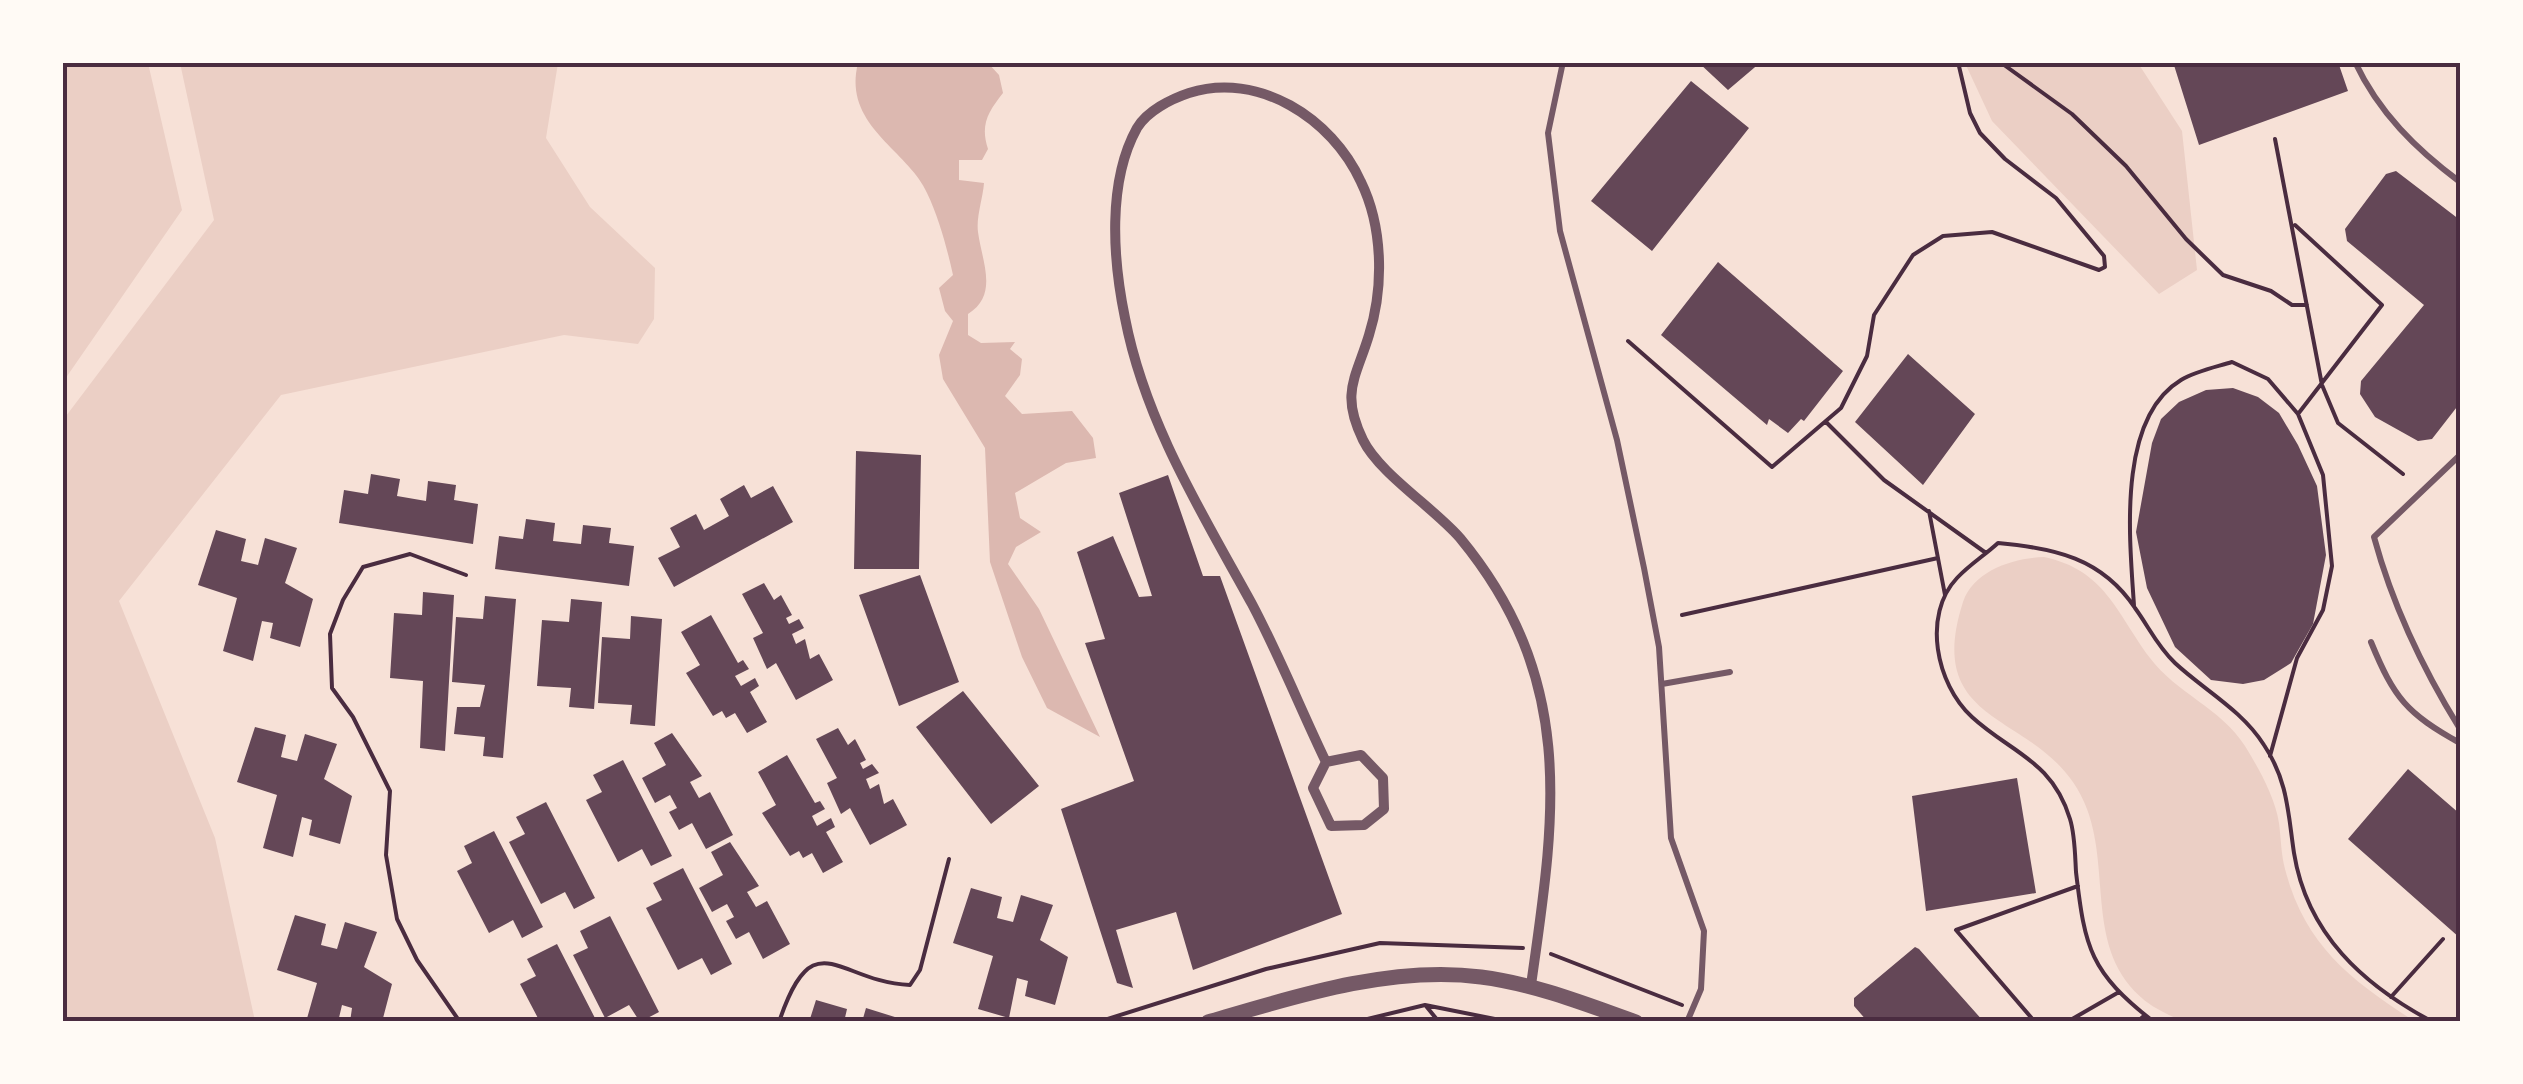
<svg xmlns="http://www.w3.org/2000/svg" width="2523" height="1084" viewBox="0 0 2523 1084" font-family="Georgia,serif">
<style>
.green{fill:#ebcfc5}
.water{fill:#dcb8b0}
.building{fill:#644757}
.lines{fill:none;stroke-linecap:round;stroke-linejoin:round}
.path{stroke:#4a2c40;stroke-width:4}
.service{stroke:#755966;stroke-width:6}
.minor{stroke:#755966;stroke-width:10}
.tertiary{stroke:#755966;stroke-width:15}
.neatline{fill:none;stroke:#4a2c40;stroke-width:4}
</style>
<rect width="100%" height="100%" fill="#f7e1d7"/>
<path class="green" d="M63 63H148L182 210 63 382Z
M180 63H558L546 138 590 207 655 268 654 319 638 344 564 335 281 395 119 601 215 838 255 1021H63V420L214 220Z
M1965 63H2138L2182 131 2197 270 2159 294 1992 121Z
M2044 557C2105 570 2116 612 2150 658 2176 693 2221 708 2245 746 2259 769 2275 797 2279 823 2281 838 2281 854 2285 869 2305 946 2351 980 2414 1021 2358 1022 2303 1022 2247 1022 2228 1022 2204 1026 2186 1021 2176 1019 2160 1011 2151 1005 2083 957 2112 876 2087 809 2049 708 1920 736 1963 602 1974 570 2014 558 2044 557Z"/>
<path class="water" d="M858 63H988L999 75 1003 93C988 112 980 125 988 149L982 160H959V180L984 183C983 198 976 217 978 232 982 262 999 295 968 314V335L981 343 1015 342 1010 349 1022 359 1020 375 1005 396 1022 414 1072 411 1093 438 1096 458 1066 463 1015 493 1020 518 1041 532 1016 547 1008 564 1039 609 1100 737 1047 708 1022 657 990 562 985 448 943 379 939 355 953 321 945 311 939 288 953 275C947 248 939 218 927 193 908 150 842 126 858 63Z"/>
<path class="building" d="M1698 62H1761L1728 90Z
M2173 62H2338L2348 91 2199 145Z
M1691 81 1749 128 1652 251 1591 201Z
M2396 171 2460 220V403L2432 439 2418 441 2375 417 2360 394 2361 381 2424 305 2347 241 2345 229 2386 174Z
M1718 262 1843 371 1804 421 1801 419 1788 433 1769 419 1767 425 1661 335Z
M1908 354 1975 414 1923 485 1855 422Z
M2233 388 2258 397 2279 413 2298 445 2317 486 2326 555 2313 624 2291 663 2264 680 2243 684 2211 680 2175 647 2147 588 2136 532 2152 443 2161 419 2179 402 2206 390Z
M856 451 921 455 919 569H854Z
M371 474 400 479 397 496 426 501 428 481 456 485 454 500 478 504 473 544 339 523 344 490 368 494Z
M1168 475 1203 576H1220L1342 914 1193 970 1176 912 1116 930 1133 988 1117 983 1061 809 1134 781 1085 643 1105 639 1077 552 1113 536 1139 597 1152 596 1119 493Z
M744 485 751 498 773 486 793 522 674 587 658 558 680 547 670 528 696 514 704 530 729 516 720 499Z
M526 519 555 523 553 541 581 544 583 525 611 528 609 543 634 546 629 586 495 569 499 536 523 539Z
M216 530 246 539 241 561 258 565 265 538 297 548 285 583 313 599 300 647 270 638 273 623 262 621 253 661 223 651 237 598 198 585Z
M920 575 959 682 899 706 859 595Z
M764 583 774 600 781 595 792 615 786 618 789 624 799 619 804 628 792 634 796 644 805 639 810 659 819 654 833 680 796 700 776 663 767 669 753 638 763 633 742 594Z
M423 592 454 595 445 751 420 748 423 681 390 678 394 613 422 615Z
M485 596 516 599 503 758 483 756 485 737 454 734 457 707H480L485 685 452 682 456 617 483 619Z
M571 599 602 602 594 709 569 707 571 688 537 686 542 620 569 622Z
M711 615 738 663 743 660 749 669 735 676 741 686 755 678 759 686 750 692 767 722 747 733 735 713 726 718 722 711 713 716 686 673 700 665 681 632Z
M631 616 662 619 655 726 630 724 632 705 598 703 602 637 630 639Z
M963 691 1039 786 991 824 916 727Z
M255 727 286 735 281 757 297 761 305 734 337 744 324 779 352 796 340 844 309 835 312 820 302 817 293 857 263 848 277 795 237 782Z
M838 728 848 745 855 739 866 760 860 763 863 769 872 764 879 773 866 779 870 789 879 784 884 804 893 799 907 825 870 845 850 808 841 814 827 783 837 778 816 739Z
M672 733 702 776 690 782 699 798 710 792 733 835 706 849 692 823 679 830 669 812 677 808 670 795 655 803 642 778 666 765 654 743Z
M787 755 815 803 820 801 825 809 812 816 817 826 831 818 835 827 826 832 843 862 823 873 812 853 803 858 799 851 790 856 762 813 776 805 758 772Z
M623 760 672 856 651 866 642 849 618 862 586 800 602 792 593 775Z
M2408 769 2460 814V938L2348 839Z
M2017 778 2036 893 1926 911 1912 796Z
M546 802 595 898 574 909 565 892 541 904 509 842 525 834 516 817Z
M494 831 543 927 522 938 513 920 489 933 457 871 472 863 464 846Z
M730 842 759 886 747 892 756 907 767 901 790 944 763 959 749 932 736 939 726 921 734 917 727 904 712 912 699 888 723 875 711 852Z
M683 868 732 964 711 975 702 958 678 970 646 908 662 900 653 883Z
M971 888 1002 897 997 918 1013 922 1021 895 1053 905 1040 940 1068 957 1055 1005 1025 996 1028 981 1017 978 1009 1018 978 1009 993 956 953 943Z
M295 915 326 924 321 945 337 949 345 922 377 932 364 967 392 984 382 1022H350L352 1008 342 1005 338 1022H306L317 983 277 970Z
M610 916 659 1012 640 1022 629 1005 605 1018 573 955 588 948 580 931Z
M557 944 597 1022H540L520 984 536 976 527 959Z
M1915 947 1919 949 1984 1022H1868L1854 1006V998Z
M816 1000 847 1009 844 1022H809Z
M866 1008 898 1018 896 1022H862Z"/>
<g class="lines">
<path class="path" d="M2000 62 2072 114 2126 166 2186 239 2223 275 2271 291 2292 305H2307
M2275 139 2322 385 2338 423 2403 474
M2295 225 2382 305 2298 414
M62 331V346
M1628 341 1772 467 1841 408 1867 356 1874 315 1913 255 1943 236 1992 232 2099 270 2105 267 2104 256 2056 198 2005 159 1980 133 1970 113 1958 62
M1826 422 1884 480 1986 553
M1929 511 1945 595
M2134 606C2130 542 2116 419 2181 380 2196 371 2216 367 2232 362L2268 379 2298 414 2323 475 2332 566 2323 610 2297 658 2270 756
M1682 615 1938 558
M1551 954 1682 1005
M2391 997 2443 939
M1426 1006 1439 1022
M460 1022 417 960 397 919 386 855 390 791 353 717 332 688 330 634 343 600 363 567 410 554 466 575
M779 1022C814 919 837 982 910 985L920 970 949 859
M1098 1022 1266 969 1380 943 1523 948
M1355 1022 1425 1005 1510 1022
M2035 1022 1956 930 2078 886
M2067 1022 2119 992
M2137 1022 2145 1015
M2154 1022C2090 972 2085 949 2076 872 2075 855 2075 835 2070 819 2052 760 2011 753 1972 717 1936 684 1922 615 1957 578 1969 565 1985 555 1998 543 2054 548 2102 558 2135 608 2149 627 2157 646 2175 663 2204 690 2242 710 2264 745 2288 781 2288 813 2294 853 2307 934 2363 985 2433 1022"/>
<path class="service" d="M1563 62 1548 133 1560 231 1617 440 1644 568 1659 647 1671 838 1704 931 1701 989 1687 1022
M2355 62C2379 113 2416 149 2460 182
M2460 455 2374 537C2392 603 2424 671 2460 729
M2371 642C2394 698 2407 714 2460 743
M1662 684 1730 672"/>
<path class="minor" d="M1326 762 1361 755 1383 778 1384 809 1364 825 1331 826 1313 788 1326 762C1301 710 1279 655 1252 604 1202 513 1145 422 1125 318 1113 260 1107 182 1137 128 1147 111 1171 99 1189 93 1258 71 1332 118 1361 182 1383 227 1384 287 1369 335 1356 378 1340 393 1363 440 1379 473 1434 508 1460 538 1578 681 1555 817 1531 985"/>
<path class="tertiary" d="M1208 1022C1293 997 1391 965 1481 977 1535 984 1585 1004 1636 1022"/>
</g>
<rect width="2523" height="1084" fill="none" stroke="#fffaf5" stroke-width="130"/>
<rect x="65" y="65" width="2393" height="954" class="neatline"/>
</svg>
